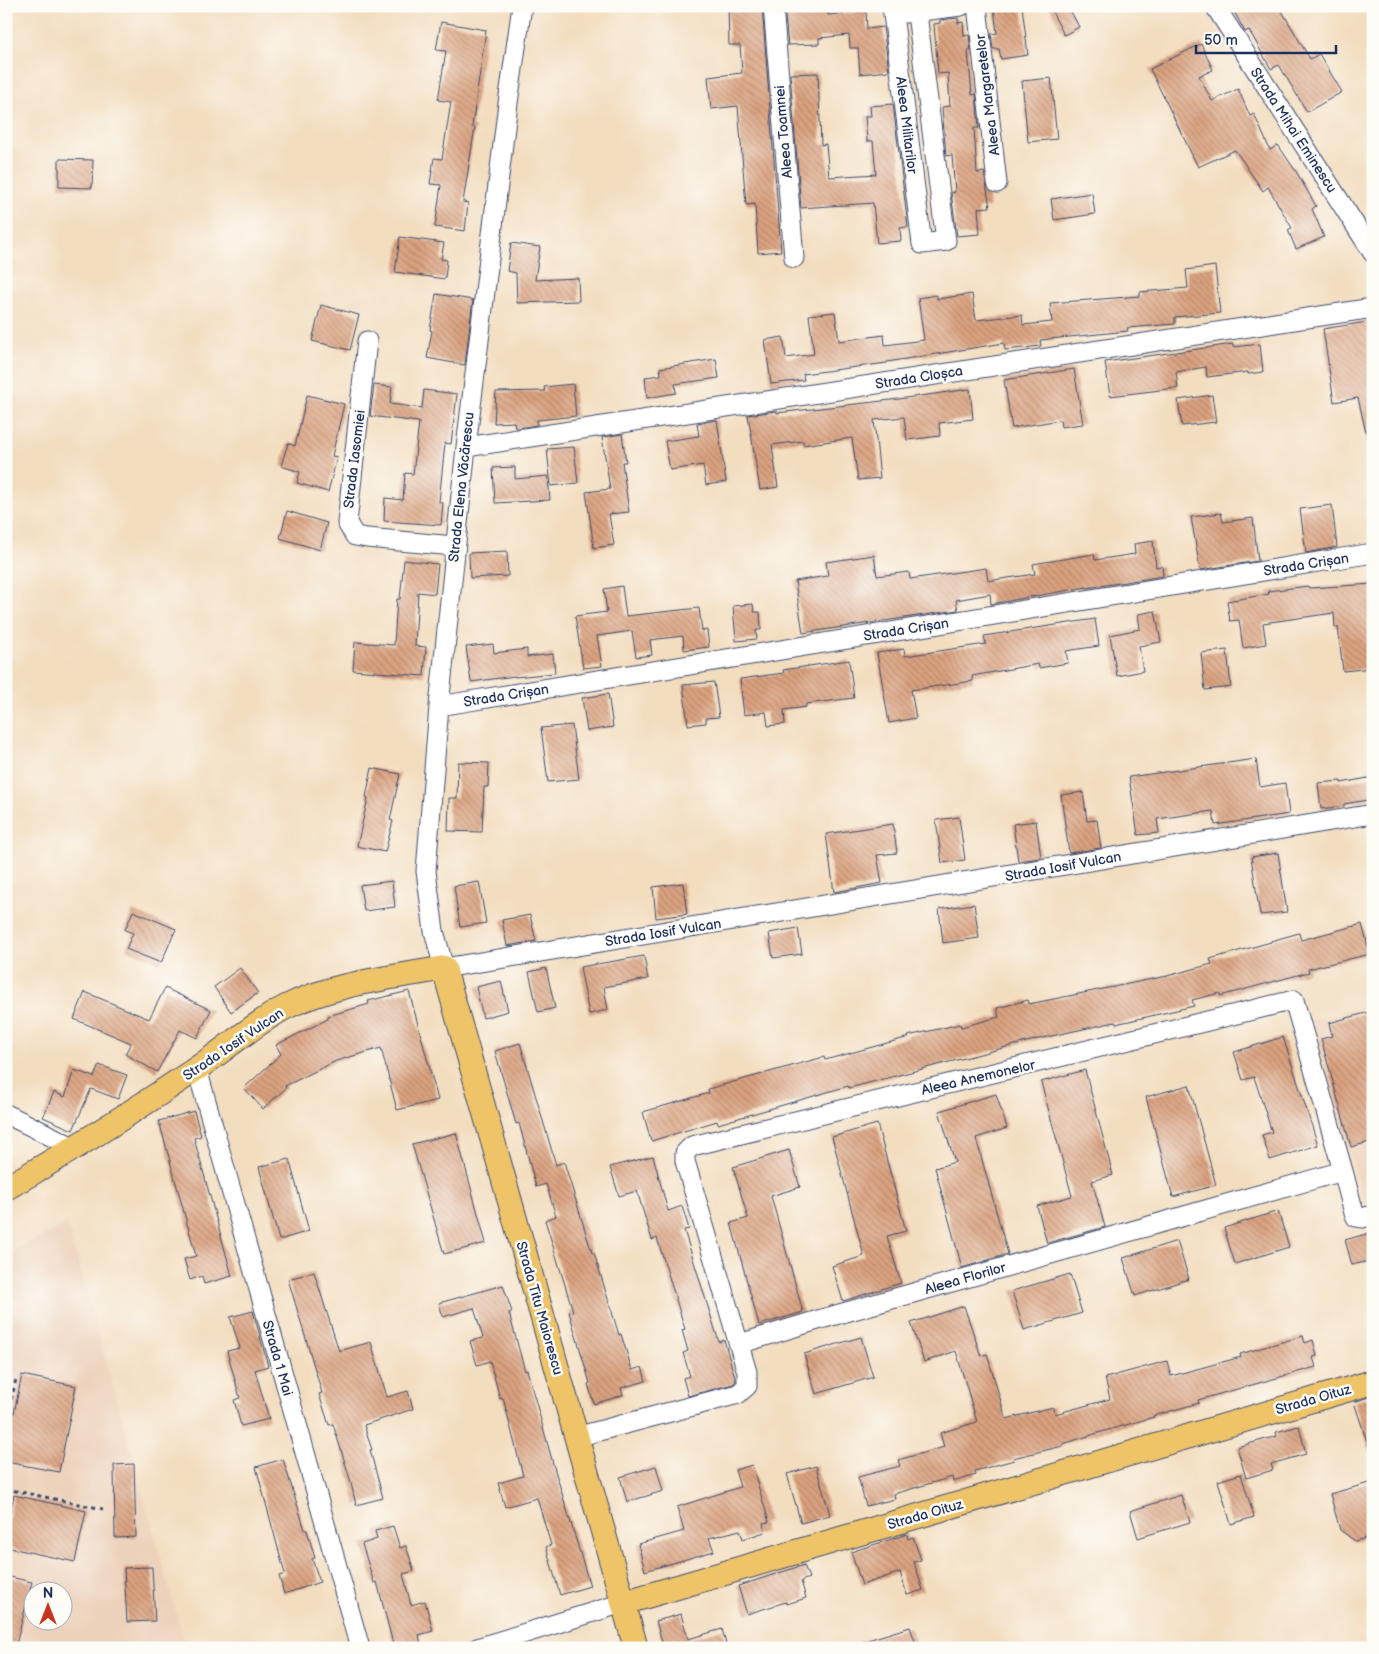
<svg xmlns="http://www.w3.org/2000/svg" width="1379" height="1654" viewBox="0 0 1379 1654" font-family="'Balsamiq Sans',sans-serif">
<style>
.built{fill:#edd2bb;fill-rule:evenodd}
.building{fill:url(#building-back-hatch)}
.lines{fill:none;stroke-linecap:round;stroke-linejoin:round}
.minor-casing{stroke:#3b496d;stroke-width:21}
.major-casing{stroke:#3b496d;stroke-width:26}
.path{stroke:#3b496d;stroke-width:3;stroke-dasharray:4 4;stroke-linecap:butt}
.minor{stroke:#fff;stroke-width:19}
.major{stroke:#efc469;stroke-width:24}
.labels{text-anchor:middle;stroke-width:5;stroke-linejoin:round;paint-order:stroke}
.street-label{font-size:14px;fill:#1b2f5e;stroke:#fdfcf7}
</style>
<defs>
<pattern id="building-back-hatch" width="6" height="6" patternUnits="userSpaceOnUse" patternTransform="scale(1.25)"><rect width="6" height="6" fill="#dba27f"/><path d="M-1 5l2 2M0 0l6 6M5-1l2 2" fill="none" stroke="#b1846b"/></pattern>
</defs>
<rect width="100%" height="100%" fill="#fdfcf7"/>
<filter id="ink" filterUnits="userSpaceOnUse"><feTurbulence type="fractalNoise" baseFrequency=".02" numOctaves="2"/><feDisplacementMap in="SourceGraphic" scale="10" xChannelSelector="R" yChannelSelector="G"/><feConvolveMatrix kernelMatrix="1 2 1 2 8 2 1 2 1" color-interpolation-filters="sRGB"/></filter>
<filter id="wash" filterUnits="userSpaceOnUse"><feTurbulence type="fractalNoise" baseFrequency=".0096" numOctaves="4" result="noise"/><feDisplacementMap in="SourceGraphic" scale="20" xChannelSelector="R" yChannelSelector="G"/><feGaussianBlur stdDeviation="1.12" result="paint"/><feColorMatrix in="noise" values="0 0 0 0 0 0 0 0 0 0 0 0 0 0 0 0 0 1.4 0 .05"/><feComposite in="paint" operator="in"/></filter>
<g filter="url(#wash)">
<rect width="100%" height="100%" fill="#f3ddbf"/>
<path class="built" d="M1373 1004V1216L1368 1217 1312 1021Z
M67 1223 186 1648H6V1255ZM32 1592H62V1622H32Z"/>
<g id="blocks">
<path class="building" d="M728 6H762L781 251 758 253 755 204 746 205 738 106 711 109 708 77 742 73 740 45H729Z
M784 6H828V15L866 11 867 29 883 27 889 71 860 74 858 48H850L849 35 819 38V44L788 45Z
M1004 6H1022L1028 55 1001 59 999 49H993L991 34 997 33 994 8Z
M1049 6H1068L1079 27 1064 35Z
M1231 6H1279L1310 59 1319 54 1342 92 1307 112 1279 65 1271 69 1249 30 1245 32Z
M958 18V23L963 22 964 36 969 35 971 50H968L972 95 976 94 979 128H974L977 173 984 172 990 207 978 208 980 234 957 236 951 193 955 192 952 155 946 156 942 107 950 106 948 73 938 74 934 24 940 23V20Z
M441 22 486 30 472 127H475L463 202 468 203 465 231 435 227 441 185 430 184 434 158 442 159 451 102 438 100 446 51 436 50Z
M1201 44 1213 70 1199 76 1212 101 1238 89 1250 116 1254 114 1270 150 1278 145 1297 173 1316 206 1312 209 1324 237 1296 249 1288 230 1292 228 1268 187 1263 191 1235 150 1198 167 1150 69Z
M818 73 821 145 826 144 829 177 876 174 873 141H867L865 116H871L870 106 893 104 908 227 900 228 901 241 877 243 873 203 801 208 790 74Z
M1051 78 1057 139 1028 142 1022 81Z
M59 159 93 160 92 188 59 187Z
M1092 193 1095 214 1054 220 1051 199Z
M400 237 444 243 441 259 447 260 445 279 395 272Z
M511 243 540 247 535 280 578 278 579 301 517 303 516 273 507 271Z
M1215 266 1220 313 1175 317V324L1127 328 1128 331 1040 340 1041 346 1005 350 1004 343 887 362V363L803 374 804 380 771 384 765 340 783 337 786 358 814 354 809 315 835 312 839 341 884 335 885 345 924 340 918 298 937 295V299L972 294 976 320 1022 315 1023 325 1052 322 1050 303 1140 296V292L1188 288 1186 270Z
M436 294 473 300 465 365 427 358 432 331 430 330Z
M321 305 359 315 350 350 312 341Z
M1373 321V437H1367L1358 398 1334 402 1323 329Z
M1233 344V347L1260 344 1263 372 1248 374V372L1207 377 1206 367 1176 372 1178 388 1110 396 1105 362Z
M716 359 719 378 675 384 676 393 647 398 645 377 661 375 660 368Z
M1074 369 1083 424 1061 427 1060 420 1012 428 1004 380Z
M573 384 576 416 537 420V425L519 428H515L514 422 494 423 496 392 545 391 544 387Z
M374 385 392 387 390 404 422 408 424 390 457 394 451 444 445 443 439 502 443 503 441 525 384 521 385 498 403 500 405 473 413 474 419 422 370 416Z
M970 389 973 419 939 423 940 436 907 440 904 417 874 420 880 478 858 480 852 438 803 445V441L772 445 778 487 760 490 748 415 777 411V413L891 400Z
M307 395 344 404 332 456 337 457 328 492 297 483 300 472 281 466 288 443 295 446Z
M1212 395 1216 422 1182 426 1178 400Z
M717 420 726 482 706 485 703 465 670 470 665 441 699 436 697 423Z
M622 434 626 462H622L629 512 609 514 614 545 594 548 586 492 610 489 602 437Z
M574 447 578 483 551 486 547 449Z
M515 467V479L548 476 550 500 495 503 493 468Z
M1332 505 1337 547 1306 553 1300 509Z
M287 511 327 523 320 550 280 538Z
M1221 513 1223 522 1253 518 1258 561 1200 570 1191 517Z
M1153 541 1156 567 1162 566 1163 576 1087 588V587L991 604 990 594 956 600 958 610 803 633 795 581 828 576 826 562 874 555 877 576 909 572 910 579 986 568 988 581 1035 574 1033 564 1094 554 1095 560 1135 554 1134 544Z
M507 551 508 576 470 578 469 553Z
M404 560 438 564 435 594 418 592 415 646 426 647 424 676 353 670 355 642 394 645 397 599H400Z
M1373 584V668L1343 671 1338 627H1335L1334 613 1263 623 1266 644 1243 648 1239 620 1230 621 1227 601 1269 594 1268 591 1308 586 1309 588Z
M622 586 626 616 699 608 702 631 707 630 709 647 684 650 683 636 650 640 652 655 636 657 632 631 597 636 602 666 583 668 575 616 607 612 604 589Z
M753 604 754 612H760L761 630H756L757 639 736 641 733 606Z
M1155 611 1161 642 1139 646 1143 671 1117 676 1110 635 1140 629 1138 614Z
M1095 619 1099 646 1066 651 1068 663 1039 668 1038 664 972 676 973 681 911 690 916 718 889 723 877 653 904 649 905 656 986 644 984 636Z
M493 644 494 653 527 649V657L553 654 555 673 515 677V676L471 682 466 647Z
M1227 650 1231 687 1205 690 1201 653Z
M849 660 854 698 806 704V707L784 710 785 724 768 726 766 712 744 715 740 679 784 673 783 670Z
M714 682 719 717 706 718V723L688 725 683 685Z
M608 694 613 727 587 731 582 698Z
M572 725 579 779 548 782 541 728Z
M1256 759 1260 787 1285 783 1289 814 1215 825 1213 811 1157 819 1159 833 1138 835 1129 777Z
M458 762 489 763 488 787H484L482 832 448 831 449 798H457Z
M372 768 400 774 390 820 393 821 385 852 357 846 368 798 366 797Z
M1373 777V799L1344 804V806L1321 809 1318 783 1341 781V783Z
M1083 792 1087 821 1097 820 1101 848 1069 853 1061 795Z
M959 817 965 860 942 863 936 820Z
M1036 821 1041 858 1018 861 1013 824Z
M893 824 897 853 877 855 882 883 834 892 826 834Z
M1278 853 1287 912 1260 915 1251 857Z
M392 881 395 907 364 911 360 885Z
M479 882 486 923 460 927 454 886Z
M683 883 687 914 656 918 653 887Z
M974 904 979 938 943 943 939 909Z
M133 911 176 929 161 963 126 949 133 933 125 930Z
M530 915 536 941 507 946 502 920Z
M1362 924 1370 954 1308 969 1309 972 1220 996V993L1192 1000 1194 1006 1116 1024 1115 1022 1038 1039 849 1088 848 1086 718 1124 717 1121 651 1141 643 1112 709 1093 708 1089 824 1057 825 1060 909 1037 908 1036 960 1024 961 1027 999 1017 997 1008 1028 1000 1029 1004 1167 976 1212 964 1210 959 1271 942V941L1299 933 1301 940Z
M798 928 802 954 773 958 769 933Z
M644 956 648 979 604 987 608 1010 589 1014 580 967Z
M240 968 258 993 231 1012 214 987Z
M546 968 555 1008 538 1012 529 972Z
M501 981 508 1011 483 1018 476 987Z
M165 988 211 1010 197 1038 180 1030 157 1072 125 1054 131 1043 74 1019 85 992 149 1019Z
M409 991 438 1100 397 1110 381 1048 336 1061 285 1086 286 1088 263 1109 244 1088 281 1054 276 1045 328 1019V1016L369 1004 368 1001Z
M1373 1011V1141L1351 1147 1321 1039 1332 1036 1329 1023Z
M1283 1037 1318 1145 1270 1160 1262 1135 1272 1132 1254 1077 1243 1080 1234 1052Z
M520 1043 556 1165 564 1162 592 1253H594L619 1335 621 1334 632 1370 642 1367 646 1381 621 1388 623 1395 594 1404 588 1384 590 1383 569 1312 573 1311 545 1220 556 1216 546 1184 536 1187 519 1123 516 1124 495 1051Z
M99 1065 127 1075 118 1099 91 1089 73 1130 43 1117 54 1092 65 1097 74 1070 94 1077Z
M1085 1070 1113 1175 1092 1181 1105 1227 1047 1243 1037 1206 1072 1196 1041 1082Z
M1189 1085 1216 1185 1173 1197 1146 1097Z
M996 1094 1007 1128 976 1138 1008 1254 962 1268 935 1168 955 1162 939 1111Z
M194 1111 201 1136 194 1138 232 1276 204 1284 202 1276 190 1280 184 1259 196 1256 159 1121Z
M877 1124 906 1231 887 1236 901 1283 843 1301 832 1266 864 1256 832 1137Z
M456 1133 486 1243 444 1254 412 1144Z
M789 1150 800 1187 771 1196 803 1312 759 1325 731 1223 748 1218 733 1167Z
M653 1156 668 1211 682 1206 689 1229 684 1230 719 1342 724 1340 736 1381 733 1384 688 1396 683 1378 690 1376 683 1353 688 1351 682 1330 685 1329 657 1238 652 1240 637 1191 619 1196 610 1167Z
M289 1159 309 1231 279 1240 259 1167Z
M1278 1211 1289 1247 1235 1264 1224 1228Z
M1373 1232V1260L1352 1265 1345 1240Z
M1177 1241 1189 1279 1135 1296 1123 1258Z
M314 1272 339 1351 371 1342 387 1397 408 1391 413 1409 364 1425 372 1450H370L383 1498 356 1505 350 1479 333 1424 329 1425 319 1394 322 1393 288 1279Z
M1070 1274 1082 1313 1024 1330 1012 1291Z
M503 1285 512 1312 509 1313 525 1371 527 1370 554 1467 590 1586 560 1595 546 1547 551 1545 537 1498 505 1507 498 1483 523 1476 503 1398 500 1399 490 1361 477 1365 470 1341 483 1338 474 1308 443 1317 439 1303Z
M964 1306 981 1356 987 1354 1006 1419 1053 1407 1055 1414 1110 1399 1105 1378 1167 1361 1171 1376 1241 1357 1240 1354 1303 1336 1305 1343 1313 1340 1317 1356 1313 1357 1316 1367 1198 1400 1199 1403 1153 1416 1154 1417 1101 1432 1063 1444V1446L1013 1458 1014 1460 975 1471 976 1475 953 1482 952 1477 894 1494 895 1499 866 1506 858 1477 900 1466 898 1460 944 1447 940 1433 977 1422 956 1351 924 1362 911 1323Z
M253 1311 268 1366 255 1370 269 1419 241 1426 234 1400 240 1398 227 1351 240 1348 230 1317Z
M861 1337 873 1377 816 1394 804 1354Z
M22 1375 76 1386 59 1472 6 1462V1451Z
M1373 1396V1451H1370L1354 1402Z
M1299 1426 1306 1454 1271 1464 1273 1470 1246 1478 1237 1447 1277 1436 1276 1432Z
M283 1459 305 1530H307L315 1558 312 1559 320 1582 284 1594 279 1576 285 1574 256 1467Z
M134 1464 136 1537 115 1538 114 1465Z
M752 1465 769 1522 763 1523 765 1532 743 1539 740 1530 709 1538 714 1551 645 1571 638 1544 684 1531 677 1507 740 1487 735 1470Z
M656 1466 663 1491 627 1502 620 1477Z
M816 1466 830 1515 801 1523 787 1474Z
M1241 1474 1254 1517 1231 1524 1218 1481Z
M1369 1483 1373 1496V1536L1355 1541 1340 1530 1330 1494Z
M14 1495 86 1511 75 1562 6 1547V1533Z
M1181 1495 1190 1522 1138 1538 1130 1511Z
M393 1526 400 1548 406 1546 414 1571 403 1574 411 1605 425 1601 433 1631 419 1635 422 1648H394L377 1582 374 1583 362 1544 377 1539 375 1531Z
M907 1534 908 1539 913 1537 921 1560 914 1562 923 1590 907 1595 900 1572 862 1585 851 1552Z
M804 1565 809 1578 801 1581 806 1598 787 1604 786 1602 747 1614 738 1586Z
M152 1567 155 1621 127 1622 124 1568Z
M6 1576 32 1582 15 1648H6Z
M681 1614 688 1639 722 1629 727 1648H664L656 1621Z
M910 1627 916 1644 905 1648H855V1644Z"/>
</g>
</g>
<g filter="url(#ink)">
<use href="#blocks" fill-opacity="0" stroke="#3b496d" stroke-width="1"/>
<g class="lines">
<defs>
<path id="minor" d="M522 6 508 103 466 447 439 706 426 871 434 931 444 968 1373 814
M773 6 794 258
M892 6 922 244 946 241 916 6
M977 6 997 183
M1215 6 1373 253
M905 13 961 6
M367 341 347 523 355 536 367 538 454 546
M466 447 1373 308
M439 706 1373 553
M197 1069 360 1648
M6 1114 75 1148
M739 1344 818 1320 1343 1171
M576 1437 738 1394 747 1386V1372L685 1161V1153L692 1146 1294 1000 1343 1171 1354 1213 1356 1217 1362 1218 1373 1215
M477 1648 623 1603"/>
<path id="major" d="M6 1188C71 1151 134 1111 196 1069 226 1049 253 1024 286 1007 334 983 392 978 444 968L636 1648
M623 1603 1373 1382"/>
</defs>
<use href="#minor" class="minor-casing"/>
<use href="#major" class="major-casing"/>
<path class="path" d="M6 1423 16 1379
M6 1489 103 1509"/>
<use href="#minor" class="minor"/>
<use href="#major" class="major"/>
</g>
</g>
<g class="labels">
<g class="street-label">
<text transform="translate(987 95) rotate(-97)" y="5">Aleea Margaretelor</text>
<text transform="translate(907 125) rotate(83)" y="5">Aleea Militarilor</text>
<text transform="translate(1294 130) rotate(57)" y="5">Strada Mihai Eminescu</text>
<text transform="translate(783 132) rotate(-95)" y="5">Aleea Toamnei</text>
<text transform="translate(919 377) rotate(-9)" y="5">Strada Cloșca</text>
<text transform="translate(354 459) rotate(-83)" y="5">Strada Iasomiei</text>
<text transform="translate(461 487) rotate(-84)" y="5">Strada Elena Văcărescu</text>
<text transform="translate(1306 564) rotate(-9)" y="5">Strada Crișan</text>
<text transform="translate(906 629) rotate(-9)" y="5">Strada Crișan</text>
<text transform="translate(506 695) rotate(-9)" y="5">Strada Crișan</text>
<text transform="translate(1063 866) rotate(-10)" y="5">Strada Iosif Vulcan</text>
<text transform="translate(663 932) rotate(-9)" y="5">Strada Iosif Vulcan</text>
<text transform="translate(233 1044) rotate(-34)" y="5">Strada Iosif Vulcan</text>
<text transform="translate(978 1077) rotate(-13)" y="5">Aleea Anemonelor</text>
<text transform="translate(965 1278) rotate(-16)" y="5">Aleea Florilor</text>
<text transform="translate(540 1308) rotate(74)" y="5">Strada Titu Maiorescu</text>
<text transform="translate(278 1358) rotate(74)" y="5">Strada 1 Mai</text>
<text transform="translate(1313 1399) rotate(-16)" y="5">Strada Oituz</text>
<text transform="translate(925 1514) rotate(-16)" y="5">Strada Oituz</text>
</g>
</g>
<rect width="1379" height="1654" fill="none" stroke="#fdfcf7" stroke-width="25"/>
<g transform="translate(48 1606)"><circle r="24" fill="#fdfcf7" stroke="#a3aaba"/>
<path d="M0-4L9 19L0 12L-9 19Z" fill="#c8321e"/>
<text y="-8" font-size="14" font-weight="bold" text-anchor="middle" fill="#1b2f5e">N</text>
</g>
<path d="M1196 45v8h140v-8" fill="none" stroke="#1b2f5e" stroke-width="2.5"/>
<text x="1204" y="45" font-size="15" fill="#1b2f5e" stroke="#fdfcf7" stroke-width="4" paint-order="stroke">50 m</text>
</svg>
